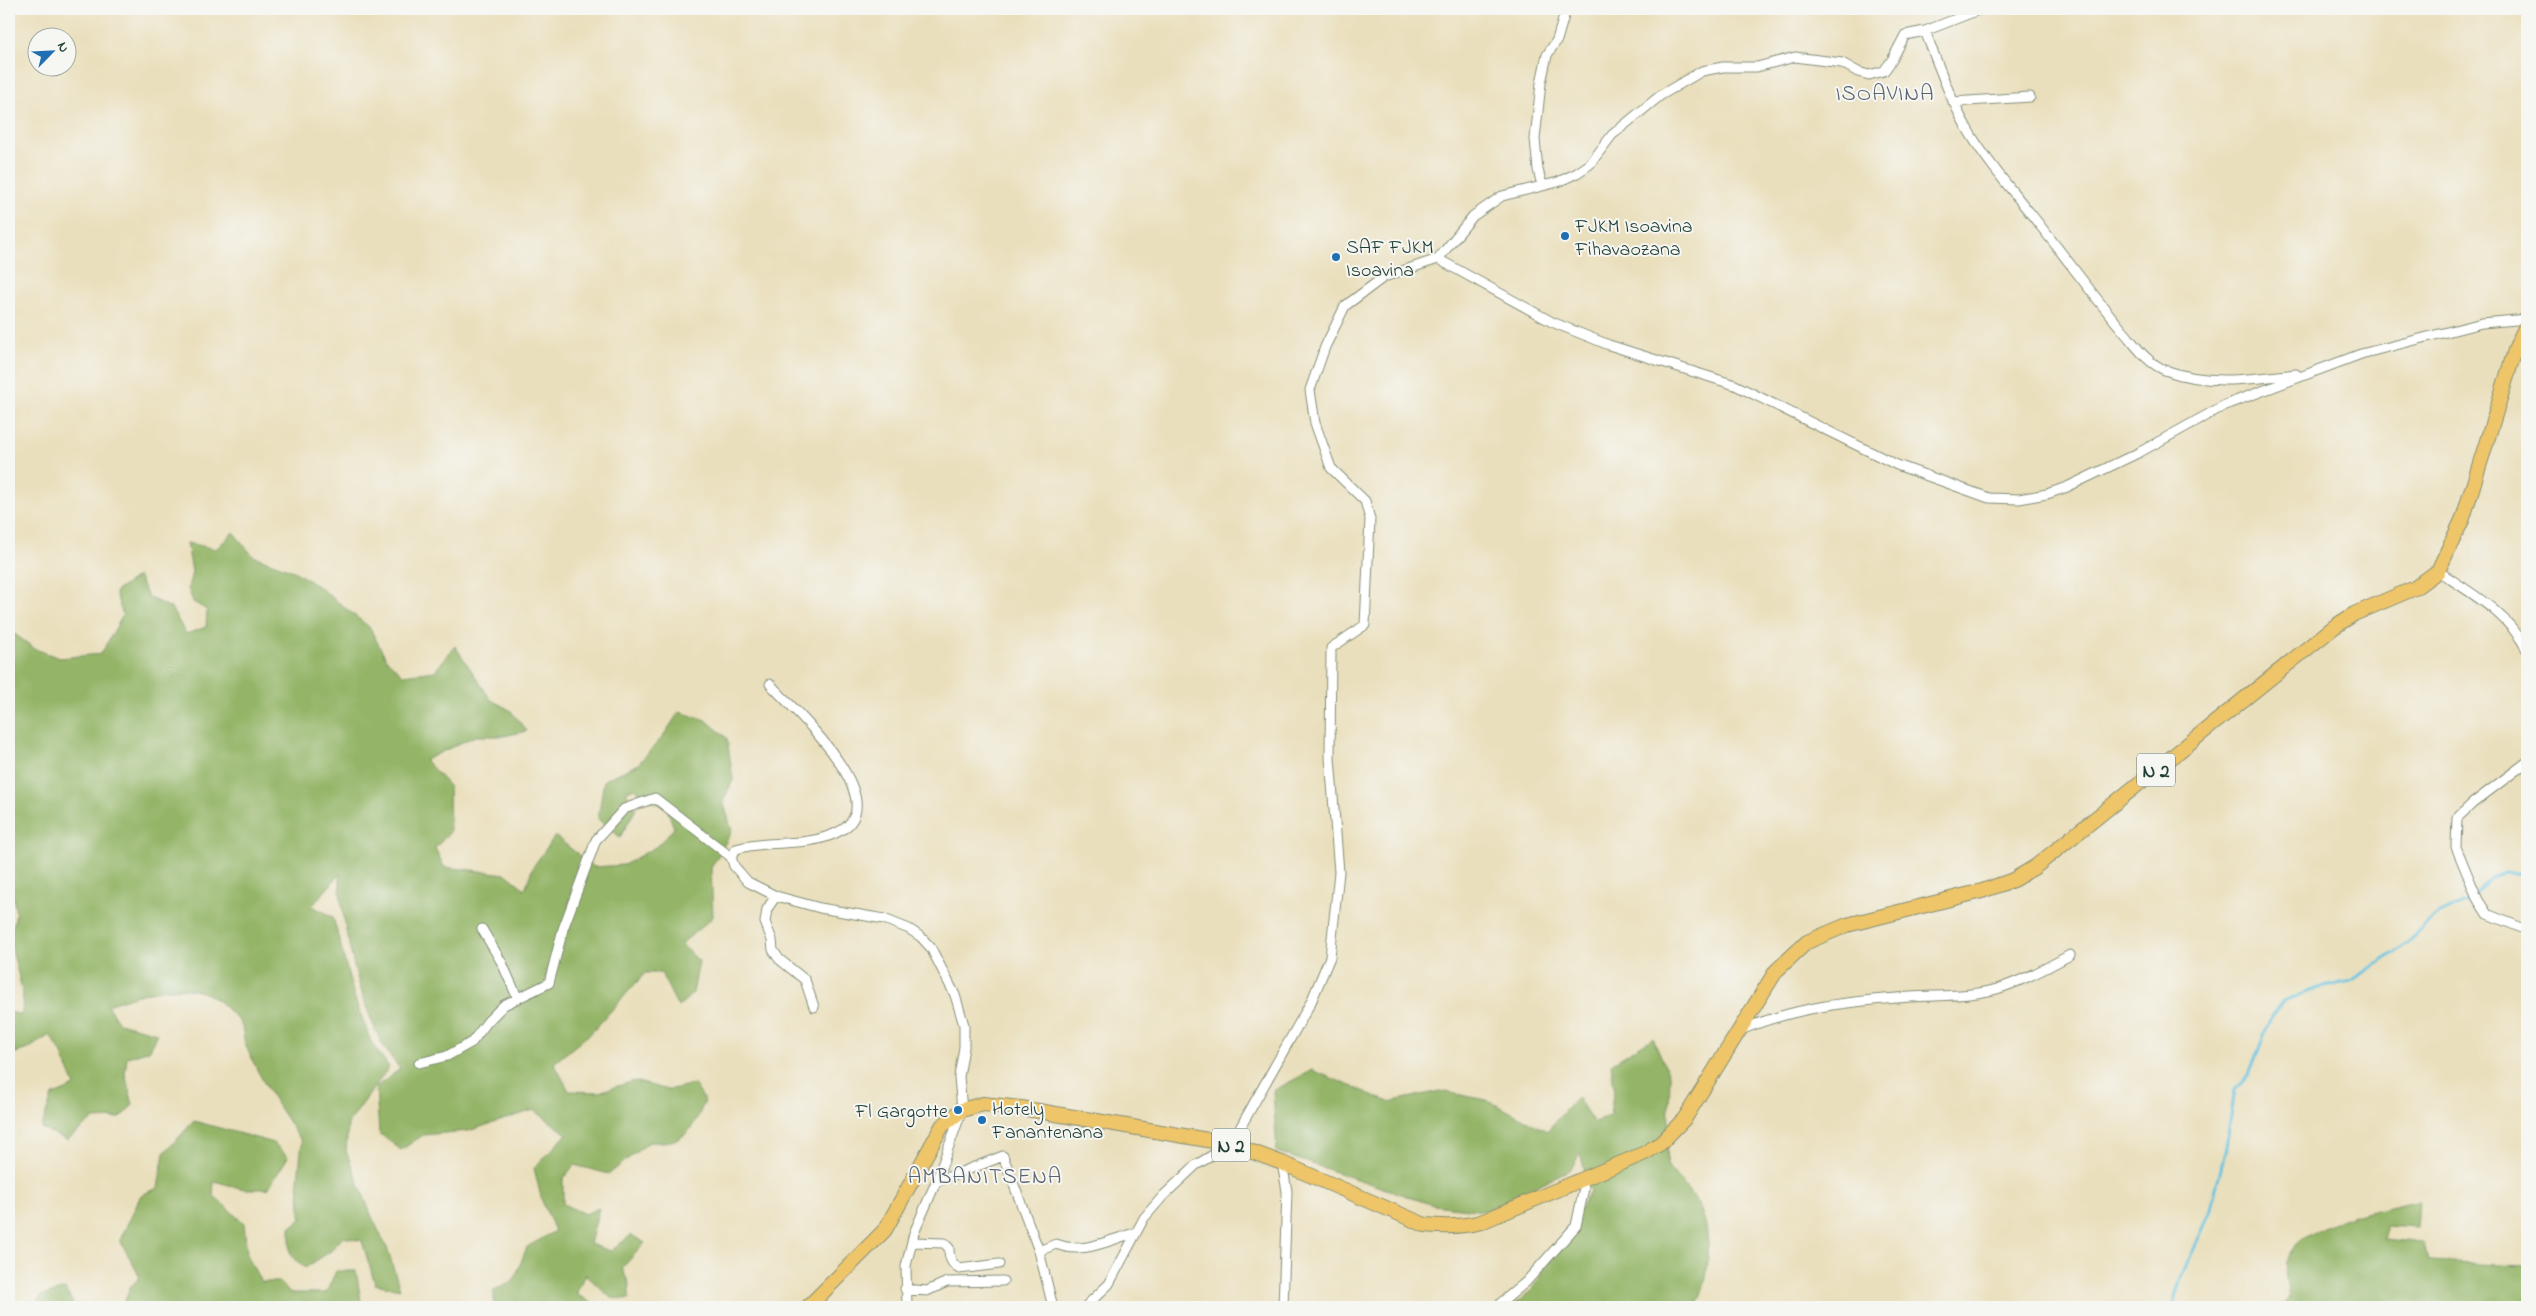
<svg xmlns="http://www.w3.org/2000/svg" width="2536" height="1316" viewBox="0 0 2536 1316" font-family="'Indie Flower',sans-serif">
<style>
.forest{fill:#94b568;stroke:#5a794e}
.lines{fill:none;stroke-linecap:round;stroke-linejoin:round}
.stream{stroke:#62c2e0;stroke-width:3}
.minor-casing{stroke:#848e78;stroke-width:11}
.primary-casing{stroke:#848e78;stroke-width:16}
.minor{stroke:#fff;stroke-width:9}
.primary{stroke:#eec569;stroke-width:14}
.poi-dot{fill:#1f6fb2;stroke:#f6f6f2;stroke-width:2}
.labels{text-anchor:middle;stroke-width:4;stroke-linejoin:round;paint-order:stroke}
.shield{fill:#f6f6f2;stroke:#60746d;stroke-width:1}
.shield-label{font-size:19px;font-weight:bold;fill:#1f3d34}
.poi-label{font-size:20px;fill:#1f3d34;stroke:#f6f6f2;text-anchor:start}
.quarter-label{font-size:22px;letter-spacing:1px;fill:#5b6571;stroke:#f6f6f2}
</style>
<rect width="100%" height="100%" fill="#f6f6f2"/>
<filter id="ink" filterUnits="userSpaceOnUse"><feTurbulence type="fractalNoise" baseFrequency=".02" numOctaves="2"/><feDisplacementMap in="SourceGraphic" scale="10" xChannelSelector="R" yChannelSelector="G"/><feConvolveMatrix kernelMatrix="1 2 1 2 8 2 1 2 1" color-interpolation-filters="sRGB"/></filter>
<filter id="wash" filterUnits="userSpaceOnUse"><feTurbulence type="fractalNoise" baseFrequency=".0096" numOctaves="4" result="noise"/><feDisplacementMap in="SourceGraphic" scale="20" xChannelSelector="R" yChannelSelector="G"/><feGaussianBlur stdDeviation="1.12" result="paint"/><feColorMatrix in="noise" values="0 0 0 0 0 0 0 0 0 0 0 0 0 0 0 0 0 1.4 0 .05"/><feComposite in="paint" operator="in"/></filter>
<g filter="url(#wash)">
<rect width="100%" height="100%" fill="#eadfbc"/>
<path class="forest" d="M233 532 253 556 294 571 319 587 369 627 387 660 403 675 435 671 455 646 491 700 510 710 527 731 504 736H475L425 760 449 786 450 832 435 848 444 867 506 874 525 889 533 867 555 836 594 867 624 865 657 846 674 828 666 806 651 801 634 788 626 792 636 809 620 837 598 819 604 780 637 765 662 738 679 712 706 720 727 738 733 780 723 801 732 831 711 868 713 917 681 944 699 961 693 993 678 1007 661 973H645L592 1032 554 1063 569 1091 599 1092 634 1081 668 1090 694 1084 705 1101C691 1132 686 1144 649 1142L609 1174 574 1165 563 1179V1204L585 1214 599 1208 590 1244 611 1251 631 1235 645 1243 622 1268 629 1284V1299L611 1298 585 1274 576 1294 598 1307H494V1290L514 1280 527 1247 555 1231 542 1201 534 1168 567 1134 534 1110 468 1131 423 1135 401 1150 379 1133 376 1087 400 1069C395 1062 389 1055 384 1047 363 1012 338 915 340 874L312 906 333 917 354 996 371 1042 389 1067 348 1124 346 1151 372 1217 387 1248 400 1289 375 1284 362 1241 343 1237 331 1251 305 1268 290 1255V1228L301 1219 298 1180 302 1142C281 1111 260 1080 246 1046 243 1040 244 1031 241 1024 238 1019 232 1014 228 1010 195 973 147 992 107 1005L119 1023 157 1033 150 1050 127 1057 125 1074 133 1105 120 1118 93 1119 67 1140 41 1128 52 1096 75 1086 61 1052 50 1035 28 1049 9 1055V1012L22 1015 23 994 10 941 16 913 9 873V630L35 649 60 658 101 654 123 615 115 592 138 576 148 597 171 608 186 634 206 627 207 610 193 602 188 588 192 572 187 543 216 549Z
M1653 1038 1670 1077 1667 1165C1677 1178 1690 1191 1698 1204 1713 1229 1711 1285 1695 1307H1511L1532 1290 1590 1191 1580 1153 1571 1169 1486 1211 1433 1205 1277 1152 1273 1091 1312 1070 1389 1102 1440 1091 1487 1100 1547 1131 1577 1097 1594 1123 1610 1115 1614 1088 1611 1064Z
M194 1121 274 1143 288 1157 268 1189H244L214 1181 213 1195 244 1223 247 1255 261 1282H279L291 1293H326L336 1271H356L362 1307H123L130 1287 140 1277 120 1240 141 1195 158 1188 164 1153Z
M2419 1200 2417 1228 2386 1226 2385 1239 2424 1243 2428 1261 2527 1265V1307H2281L2289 1298C2288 1288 2284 1273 2286 1263 2295 1222 2383 1210 2419 1200Z
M65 1289 75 1307H33L41 1296Z"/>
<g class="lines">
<path class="stream" d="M2172 1307 2180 1280 2210 1213 2226 1147 2235 1090 2249 1074 2271 1018 2284 1002 2310 990 2351 981 2399 950 2435 916 2467 901 2491 878 2504 873H2527"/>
</g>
</g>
<g filter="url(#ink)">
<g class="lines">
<defs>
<path id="minor" d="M1925 31C1939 67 1951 102 1971 135 1992 169 2018 197 2042 228 2070 263 2095 298 2124 332 2136 346 2147 363 2165 370 2207 386 2252 379 2296 374
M1953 102 2030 97
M1542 185 1538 170 1535 139 1541 83 1547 55 1557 40 1566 9
M1438 259 1552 322 1609 345 1735 385 1897 465 1989 498 2019 499 2047 494 2067 487 2140 452 2225 405 2361 354 2482 323 2527 319
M2438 571C2471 593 2508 613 2527 650
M770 684C794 710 900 805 836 833 804 848 768 839 736 849L731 857 734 866 748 882 776 896 820 908 884 919 909 929 921 937 931 948 955 995 964 1025V1047L959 1077 962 1110 936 1182 914 1233 906 1266 907 1307
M2527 762 2473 803 2457 818 2456 847 2478 900 2487 914 2527 930
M776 896 767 909 765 922 772 940 773 950 779 959 805 980 814 1007
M482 929 502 963 518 999
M1739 1031C1794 1007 1851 1001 1910 997 1939 995 1969 997 1997 989 2023 981 2047 968 2070 955
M419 1063 447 1056 472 1042 488 1021 504 1005 549 983 563 929 596 840 624 809 655 798 731 857
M1282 1163 1287 1191 1283 1307
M936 1182 1003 1156 1039 1251 1053 1307
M912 1242 944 1243 949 1248C949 1258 951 1263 959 1269L999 1264
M1039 1251 1056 1244C1085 1255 1107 1240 1135 1233
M905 1289 927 1291 947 1282 1003 1281
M1085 1307 1109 1284 1144 1218 1163 1196 1196 1165 1231 1144 1311 1002 1330 957 1339 872 1330 758 1331 648 1365 625 1370 519 1365 501 1331 468 1315 423 1310 390 1325 347 1345 306 1384 277 1438 259 1473 216 1502 196 1558 182 1577 173 1590 164 1612 135 1661 95 1702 71 1723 67H1757L1795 57 1842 63 1858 72 1869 75 1884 71 1892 60 1905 35 1925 31 1981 9
M1496 1307 1526 1282 1576 1226 1584 1188 1583 1181"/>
<path id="primary" d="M808 1307 885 1230 942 1126 962 1110 983 1104 1021 1108 1231 1144 1282 1163 1425 1225C1444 1227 1462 1227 1481 1222L1645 1153 1661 1143 1685 1118 1776 971 1807 942 1847 925 1982 891 2013 880 2035 867 2334 627 2354 614 2415 588 2438 571 2463 518 2516 347 2527 324"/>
</defs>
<use href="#minor" class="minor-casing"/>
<use href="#primary" class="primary-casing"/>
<use href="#minor" class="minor"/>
<use href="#primary" class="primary"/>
</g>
</g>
<g class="poi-dot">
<circle cx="1565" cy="236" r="5"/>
<circle cx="1336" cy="257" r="5"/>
<circle cx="958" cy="1110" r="5"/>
<circle cx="982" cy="1120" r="5"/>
</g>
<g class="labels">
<g class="shield">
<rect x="2137" y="753.5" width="38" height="33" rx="4"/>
<rect x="1212" y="1128.5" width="38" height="33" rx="4"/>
</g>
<g class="shield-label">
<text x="2156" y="777">N 2</text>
<text x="1231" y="1152">N 2</text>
</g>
<g class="poi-label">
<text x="1575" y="232">FJKM Isoavina<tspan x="1575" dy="23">Fihavaozana</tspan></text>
<text x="1346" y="253">SAF FJKM<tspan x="1346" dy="23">Isoavina</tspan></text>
<text x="992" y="1115">Hotely<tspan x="992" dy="23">Fanantenana</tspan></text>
<text x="948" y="1117" text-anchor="end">Fl Gargotte</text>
</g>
<g class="quarter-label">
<text x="1885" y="100">ISOAVINA</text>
<text x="985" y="1183">AMBANITSENA</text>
</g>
</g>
<rect width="2536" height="1316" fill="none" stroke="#f6f6f2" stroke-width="30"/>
<g transform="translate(52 52) rotate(66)"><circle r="24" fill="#f6f6f2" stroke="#a0aca6"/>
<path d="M0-4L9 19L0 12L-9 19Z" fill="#1f6fb2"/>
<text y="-8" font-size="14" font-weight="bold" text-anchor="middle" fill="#1f3d34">N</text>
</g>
</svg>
